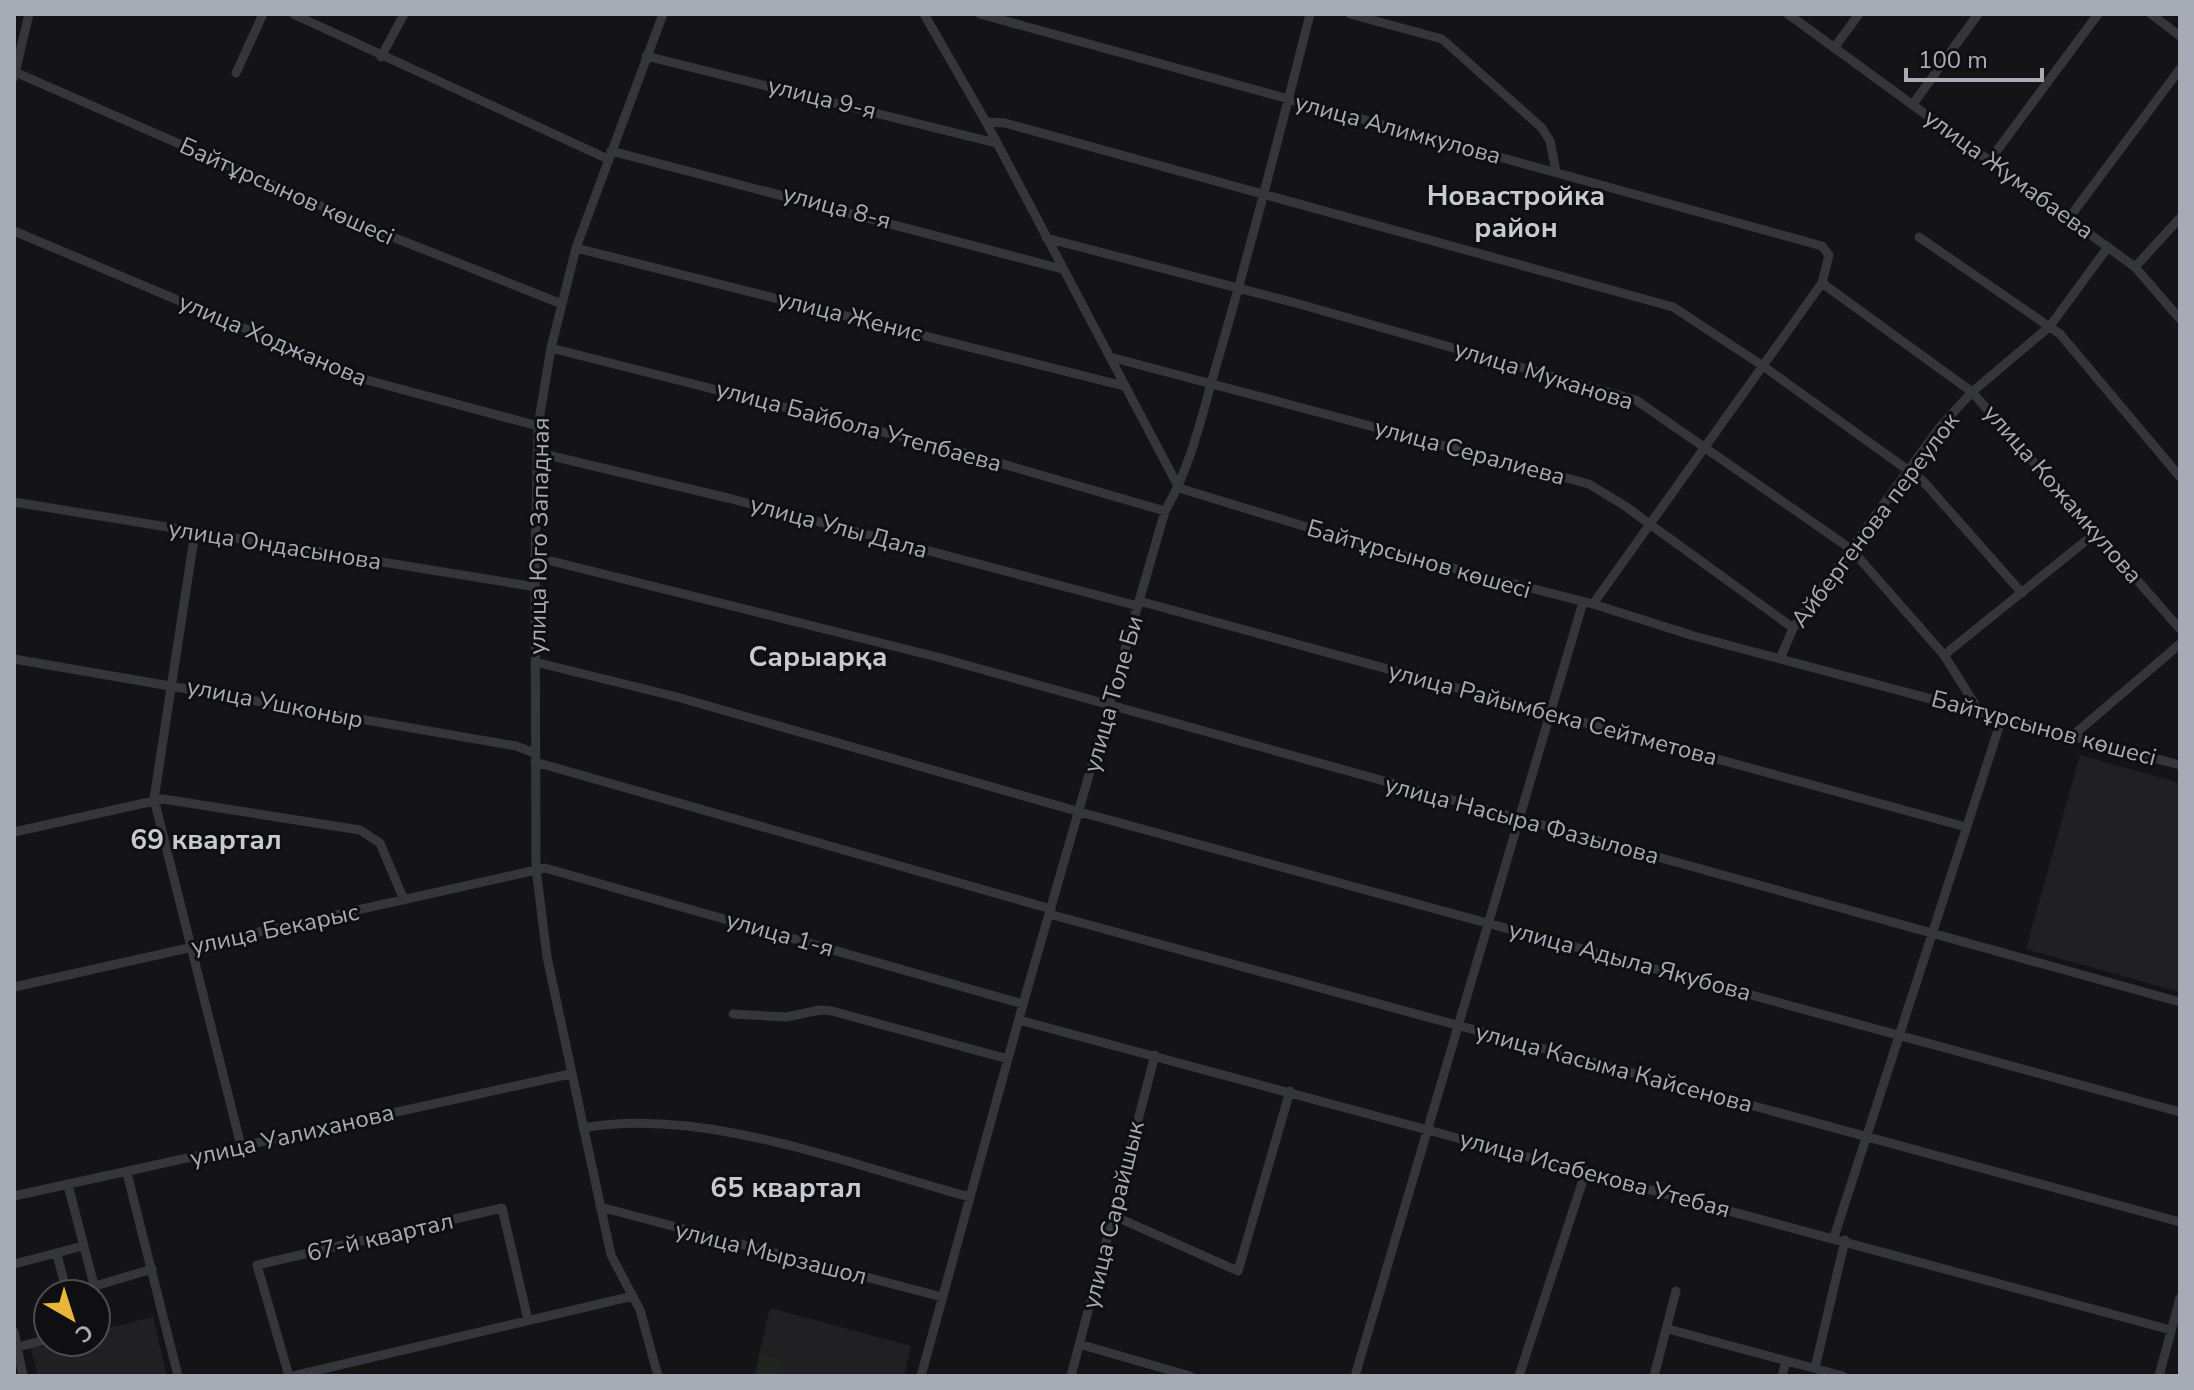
<svg xmlns="http://www.w3.org/2000/svg" width="2194" height="1390" viewBox="0 0 2194 1390" font-family="'Nunito Sans',sans-serif">
<style>
.built{fill:#202023}
.green{fill:#1f2620}
.lines{fill:none;stroke-linecap:round;stroke-linejoin:round}
.minor{stroke:#35363b;stroke-width:9}
.labels{text-anchor:middle;stroke-width:6;stroke-linejoin:round;paint-order:stroke}
.street-label{font-size:24px;fill:#a7abb6;stroke:#0f0f11}
.quarter-label{font-size:28px;font-weight:bold;fill:#c7cad2;stroke:#0f0f11}
</style>
<rect width="100%" height="100%" fill="#141416"/>
<path class="built" d="M2080 755 2180 783V992L2026 949Z
M770 1308 911 1346 904 1376H754Z
M153 1317 167 1376H38L31 1348 54 1342H96V1331Z"/>
<path class="green" d="M761 1355 781 1360 777 1376H756Z"/>
<g class="lines">
<path class="minor" d="M293 14 608 159
M924 14 986 122 1179 488 1385 551 1593 604 1694 636 2180 765
M980 14 1822 246 1829 255 1822 283 1593 604
M1350 14 1442 39 1542 128 1550 141 1556 171
M1788 14 2135 267 2180 319
M2151 14 2180 36
M1834 48 1859 14
M646 56 996 143
M381 57 404 14
M15 72 385 234 562 304
M236 73 263 14
M14 77 29 14
M1913 104 1978 14
M986 122 1005 123 1673 307 1763 366 1923 481 2022 593
M611 151 1062 269
M1990 160 2098 14
M2069 218 2180 69
M14 231 367 380 538 426
M1919 237 2060 334 2180 477
M1046 238 1292 302 1636 400 1851 549 1944 655 1979 711
M576 248 1124 386
M2135 267 2180 218
M1822 283 1972 392 2180 629
M551 348 958 451 1165 511
M1110 357 1589 484 1625 506 1793 628
M539 453 728 498 1138 606
M14 502 536 587
M195 532 154 799 241 1146
M535 557 941 658 2180 1002
M1139 601 1966 827
M1944 655 2098 531
M14 659 516 746 535 753
M1780 659 1793 628 1940 427 1972 392 2050 326 2108 247
M535 662 677 697 1080 812 2180 1112
M2071 737 2180 644
M535 762 1051 909
M14 832 163 799 360 830 380 843 404 900
M1049 914 2180 1222
M14 987 545 868 1023 1004
M733 1014 786 1017 820 1010 832 1011 1008 1059
M1019 1020 2171 1330
M583 1128C703 1106 854 1166 970 1197
M127 1173 178 1376
M68 1185 94 1285
M14 1196 570 1074
M600 1207 942 1297
M1112 1215 1238 1271 1290 1091
M1834 1237 2002 718
M57 1254 67 1294
M14 1264 83 1246
M69 1294 152 1269
M1668 1329 1843 1376
M14 1332 23 1376
M1079 1344 1190 1376
M18 1347 48 1339
M1815 1368 1845 1240
M289 1376 257 1265 502 1208 528 1320
M293 1376 633 1296
M658 1376 640 1310 611 1255 547 957 536 868 535 557 538 426 551 348 576 248 663 14
M921 1376 1023 1004 1165 511C1193 463 1203 409 1219 356 1252 243 1281 129 1310 14
M1071 1376 1155 1055
M1355 1376 1583 602
M1519 1376 1586 1171
M1654 1376 1676 1291
M1782 1376 1786 1361
M2159 1376 2180 1298"/>
</g>
<g class="labels">
<g class="street-label">
<text transform="translate(822 98) rotate(14)" y="8">улица 9-я</text>
<text transform="translate(1398 129) rotate(15)" y="8">улица Алимкулова</text>
<text transform="translate(2009 174) rotate(36)" y="8">улица Жумабаева</text>
<text transform="translate(287 191) rotate(24)" y="8">Байтұрсынов көшесі</text>
<text transform="translate(837 207) rotate(15)" y="8">улица 8-я</text>
<text transform="translate(850 316) rotate(14)" y="8">улица Женис</text>
<text transform="translate(273 340) rotate(23)" y="8">улица Ходжанова</text>
<text transform="translate(1544 375) rotate(17)" y="8">улица Муканова</text>
<text transform="translate(859 426) rotate(15)" y="8">улица Байбола Утепбаева</text>
<text transform="translate(1470 452) rotate(15)" y="8">улица Сералиева</text>
<text transform="translate(2063 494) rotate(49)" y="8">улица Кожамкулова</text>
<text transform="translate(1875 520) rotate(-53)" y="8">Айбергенова переулок</text>
<text transform="translate(839 527) rotate(15)" y="8">улица Улы Дала</text>
<text transform="translate(539 536) rotate(-89)" y="8">улица Юго Западная</text>
<text transform="translate(275 545) rotate(9)" y="8">улица Ондасынова</text>
<text transform="translate(1419 559) rotate(16)" y="8">Байтұрсынов көшесі</text>
<text transform="translate(1113 694) rotate(-74)" y="8">улица Толе Би</text>
<text transform="translate(275 703) rotate(11)" y="8">улица Ушконыр</text>
<text transform="translate(1553 714) rotate(15)" y="8">улица Райымбека Сейтметова</text>
<text transform="translate(2044 728) rotate(15)" y="8">Байтұрсынов көшесі</text>
<text transform="translate(1522 820) rotate(15)" y="8">улица Насыра Фазылова</text>
<text transform="translate(275 929) rotate(-12)" y="8">улица Бекарыс</text>
<text transform="translate(780 934) rotate(16)" y="8">улица 1-я</text>
<text transform="translate(1630 961) rotate(15)" y="8">улица Адыла Якубова</text>
<text transform="translate(1614 1068) rotate(15)" y="8">улица Касыма Кайсенова</text>
<text transform="translate(292 1135) rotate(-13)" y="8">улица Уалиханова</text>
<text transform="translate(1595 1174) rotate(15)" y="8">улица Исабекова Утебая</text>
<text transform="translate(1113 1215) rotate(-76)" y="8">улица Сарайшык</text>
<text transform="translate(380 1237) rotate(-13)" y="8">67-й квартал</text>
<text transform="translate(771 1253) rotate(14)" y="8">улица Мырзашол</text>
</g>
<g class="quarter-label">
<text x="1516" y="205">Новастройка<tspan x="1516" dy="32">район</tspan></text>
<text x="818" y="666">Сарыарқа</text>
<text x="206" y="849">69 квартал</text>
<text x="786" y="1197">65 квартал</text>
</g>
</g>
<rect width="2194" height="1390" fill="none" stroke="#a7abb6" stroke-width="32"/>
<g transform="translate(72 1318) rotate(141)"><circle r="38" fill="#0f0f11" stroke="#4c4d53" stroke-width="2"/>
<path d="M0-6L14 30L0 20L-14 30Z" fill="#e9b63a"/>
<text y="-12" font-size="22" font-weight="bold" text-anchor="middle" fill="#a7abb6">С</text>
</g>
<path d="M1906 68v12h136v-12" fill="none" stroke="#a7abb6" stroke-width="4"/>
<text x="1918" y="68" font-size="24" fill="#a7abb6" stroke="#0f0f11" stroke-width="6" paint-order="stroke">100 m</text>
</svg>
